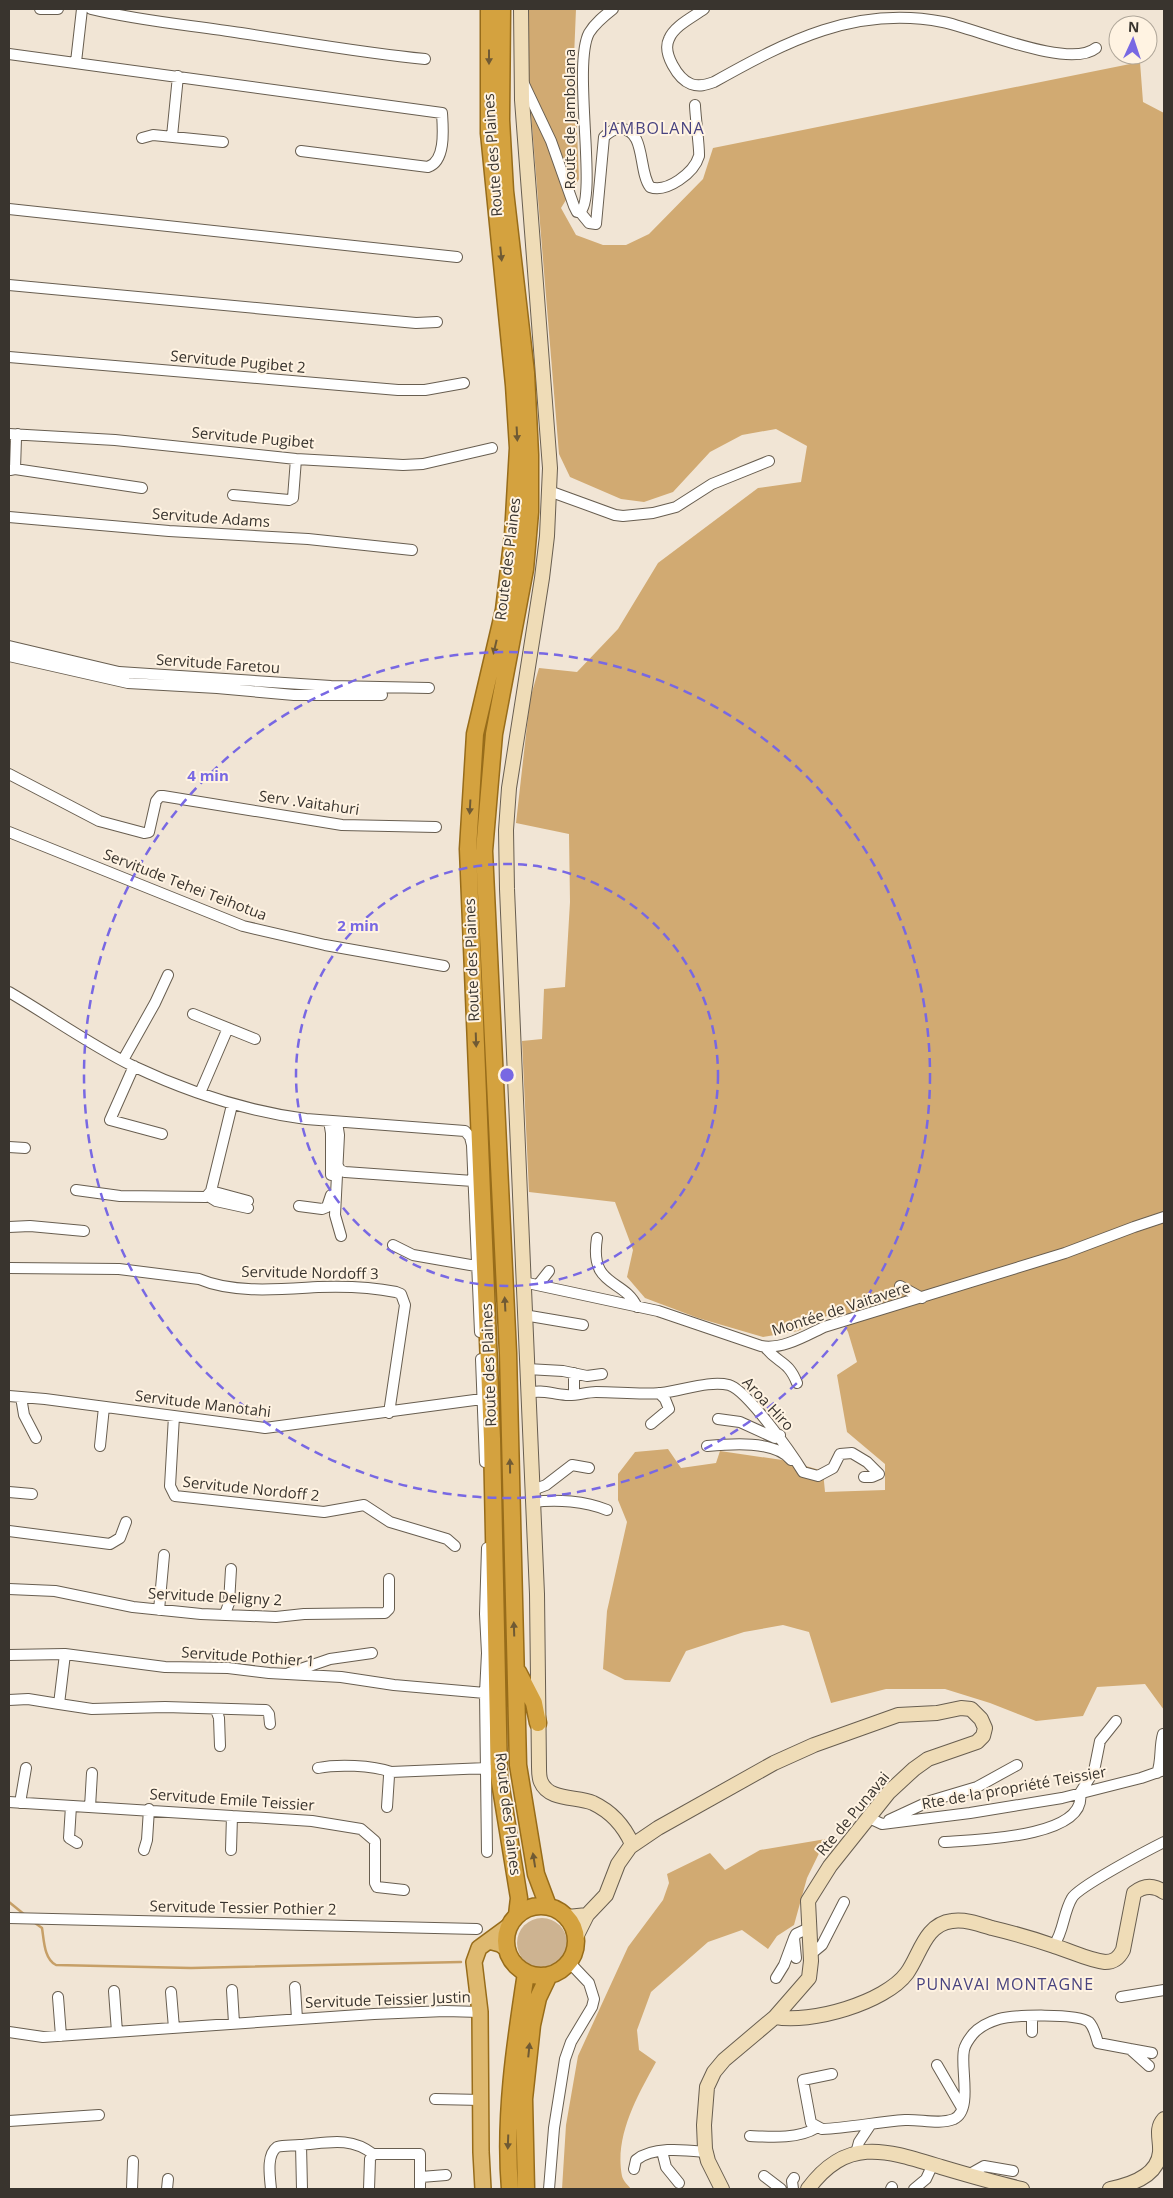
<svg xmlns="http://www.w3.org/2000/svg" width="1173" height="2198" viewBox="0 0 1173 2198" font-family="'Open Sans',sans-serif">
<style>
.green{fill:#cdb391}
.forest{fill:#d1aa72}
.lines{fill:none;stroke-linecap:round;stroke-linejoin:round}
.stream{stroke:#c69f67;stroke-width:2.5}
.minor-casing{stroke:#685e50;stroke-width:12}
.secondary-casing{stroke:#685e50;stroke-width:16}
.primary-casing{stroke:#976c1a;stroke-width:18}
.trunk-casing{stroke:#976c1a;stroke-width:19}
.minor{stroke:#fff;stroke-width:10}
.secondary{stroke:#efdcb7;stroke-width:14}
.primary{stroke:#dfb96f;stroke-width:15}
.trunk{stroke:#d4a23f;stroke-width:16}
.oneway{fill:#6f5a34}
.ring{fill:none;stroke:#7868e3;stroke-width:2.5;stroke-dasharray:9 6}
.labels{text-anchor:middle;stroke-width:4;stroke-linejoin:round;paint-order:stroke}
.street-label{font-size:15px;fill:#39342e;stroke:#fff3e2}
.neighbourhood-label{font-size:16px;letter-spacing:1px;fill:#484380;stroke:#fff3e2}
.centre{fill:#7868e3;stroke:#fff3e2;stroke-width:2.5}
.ring-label{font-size:15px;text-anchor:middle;font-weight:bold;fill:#7868e3;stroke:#fff3e2;stroke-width:4;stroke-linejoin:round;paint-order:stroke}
</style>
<rect width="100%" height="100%" fill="#f1e5d5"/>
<path class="green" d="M517 1943a25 25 0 1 1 50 0a25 25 0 1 1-50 0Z"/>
<path class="forest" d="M526 9H576L574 57 579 179 561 208 576 235 603 245H626L649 234 703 179 713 148 1140 62 1143 102 1164 113V1710L1145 1684 1097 1687 1083 1716 1036 1721 990 1703 945 1689H886L831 1703 809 1632 783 1625 744 1632 686 1651 670 1682 625 1680 603 1669 607 1611 627 1522 618 1500V1474L635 1452 668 1449 681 1468 716 1463 720 1451 789 1461 823 1471 825 1492 885 1490V1464L847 1432 837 1375 857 1362 848 1332 836 1311 798 1331 763 1337 698 1318 645 1298 627 1277 633 1250 615 1202 529 1192 522 1041 542 1039 544 989 565 987 570 902 569 834 516 823 530 699 539 668 577 672 618 629 658 563 758 488 801 482 807 446 776 429 742 435 710 452 673 492 644 502 621 499 570 477 559 454 526 53Z
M826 1839 807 1878 794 1925 777 1936 768 1949 742 1930 708 1942 651 1992 637 2030 639 2050 656 2062C638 2095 614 2136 622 2176 623 2181 628 2185 631 2189H562L566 2125 578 2056 628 1947 663 1900 669 1883 667 1874 710 1853 725 1870 760 1850Z"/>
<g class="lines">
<path class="stream" d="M9 1902 25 1915
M35 1923 42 1928C44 1940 44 1959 56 1965L191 1968 461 1962"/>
<defs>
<path id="minor" d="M40 9H58
M91 9C140 21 190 25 241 33 302 42 363 53 425 59
M704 9C693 17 674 26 669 39 662 53 678 79 691 84 699 87 706 85 714 82 787 41 856 5 943 22 975 28 1069 70 1096 48
M9 54 442 113C443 129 446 161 428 167L301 151
M76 62 82 9
M523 82 551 141 574 206 577 212H580C598 198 572 65 589 33 595 23 604 16 613 9
M172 136 178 76
M142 138 153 135 223 142
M9 209 457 257
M580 212 589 223 596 224 604 137C609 132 614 128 621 129 646 130 638 171 650 187 667 193 694 173 699 156 700 152 695 113 695 105
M9 285 416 323 437 322
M9 357 398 390H425L464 383
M9 434 115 440 296 459 403 465 423 464 492 448
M15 469 142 488
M10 470 15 469 16 438 18 434
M549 491 615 515 623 516 653 513 676 507 712 484 769 461
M233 495 289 500 293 498 296 459
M9 517 169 531 308 539 412 550
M9 646 119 672 331 686 429 688
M9 656 128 683 217 688 294 695H382
M9 774 99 821 144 833 149 832 156 801 160 796H163L342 825 436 827
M9 832 243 926 325 945 444 966
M9 992C50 1016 90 1045 133 1066 188 1092 246 1111 306 1119L465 1131 470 1137 472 1145 480 1332
M193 1014 255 1039
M123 1060 155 1003 168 975
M134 1066 110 1120 162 1134
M200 1093 228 1028
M329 1121 331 1133V1175
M337 1122 339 1135 335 1215 341 1236
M9 1147 25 1148
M338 1166 340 1170 345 1172 473 1181
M76 1190 120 1196 206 1197 211 1191 232 1105
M211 1191 248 1201
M208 1196 216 1201 248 1208
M299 1206 322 1209 327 1207 331 1195
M9 1227 30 1226 84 1231
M597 1238C589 1288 624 1278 637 1307
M393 1245 413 1255 476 1266
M9 1268 119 1269 199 1279C234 1294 282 1289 318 1287 344 1286 371 1287 396 1292L401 1294 405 1305 389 1413
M523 1282 658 1311 761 1346C782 1350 805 1336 824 1327L1065 1253 1134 1227 1164 1217
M538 1285 549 1271
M900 1286 922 1298
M524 1315 583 1325
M765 1347C778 1364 788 1360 797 1383
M481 1359 485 1462
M527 1369 563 1371 587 1376 602 1374
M528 1393C541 1389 552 1394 566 1395 576 1396 586 1392 596 1392 618 1392 639 1395 661 1393 682 1391 709 1380 729 1385 747 1390 792 1454 803 1472L818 1476 833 1468 840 1454 852 1453 867 1462 879 1474 872 1477H864
M574 1395V1373
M9 1396 45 1399 265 1428 482 1399
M21 1397 24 1415 36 1438
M174 1416 170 1486 175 1496 324 1512 364 1505 390 1522 447 1539 455 1546
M718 1419 740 1422 775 1438 780 1435
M651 1424 669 1409 665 1399 659 1393
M100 1446 104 1407
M707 1446C730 1444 775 1440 791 1460
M533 1490 546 1485 572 1465 589 1468
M9 1492 32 1494
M533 1502C557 1499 585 1501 607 1510
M9 1531 110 1544 120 1538 126 1522
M487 1548 485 1614 487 1653 485 1693 487 1852
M9 1589 55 1591 133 1607 201 1614 276 1617 304 1614 385 1613 389 1609V1579
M159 1610 164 1555
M225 1614 229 1603 231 1569
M65 1654 59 1704 92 1709 165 1707 266 1710 269 1714 270 1724
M9 1655 65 1654 165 1667 228 1668 269 1673 341 1677 394 1685 485 1693
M289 1673 330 1659 372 1653
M9 1700 28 1699 59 1704
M216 1710 219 1718 220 1746
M318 1768C337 1764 372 1765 391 1772L487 1768
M1157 1773C1162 1761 1159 1747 1163 1734
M9 1802 312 1821 361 1829 375 1841V1883L377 1887 404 1890
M20 1803 26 1768
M71 1806 69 1838 77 1843
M90 1807 92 1773
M387 1807 389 1776 391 1772
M867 1817 882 1824 970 1813 1062 1798 1141 1778 1164 1770
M889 1820 930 1801 977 1787 1017 1765
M944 1842C973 1840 1088 1838 1080 1793L1094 1771 1100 1741 1116 1721
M144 1850 147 1840 149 1809
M231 1850 232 1816
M9 1918 477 1929
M1054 1945C1064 1931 1063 1913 1072 1898 1078 1887 1148 1850 1164 1842
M811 1954 822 1945 844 1902
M796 1958 794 1938 796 1934 809 1928
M776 1978 784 1965 794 1938
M295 1987 297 2019
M232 1990 234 2023
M114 1991 117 2032
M171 1992 174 2028
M58 1997 61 2036
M1121 1997 1164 1990
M9 2032 43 2037 374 2014 445 2011 480 2012
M1032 2032V2016
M1130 2049 1152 2053
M937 2065 962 2108
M832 2074 803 2080 811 2123 822 2129C849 2128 877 2122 905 2120 920 2119 939 2125 954 2119 973 2110 960 2067 964 2050 965 2044 969 2039 973 2034 980 2026 989 2022 999 2019 1013 2015 1077 2013 1089 2022 1094 2027 1096 2036 1098 2043L1130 2049 1149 2066
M435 2099 482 2100
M9 2121 99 2115
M750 2136C771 2137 798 2139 816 2128
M301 2145 302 2189
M662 2151 666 2167 679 2183
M856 2153 859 2142 871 2124
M373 2154H420V2189
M634 2169 636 2160C653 2146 685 2150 706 2152
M968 2175 984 2166 1013 2171
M764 2176 781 2189
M421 2177 446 2175
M132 2189 133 2161
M167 2189 168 2179
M271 2189C270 2177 266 2155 277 2147 285 2145 292 2146 300 2145 327 2143 350 2136 373 2154L370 2159 369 2189
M549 2189 554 2128 565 2059 571 2042 592 2007 594 1999 589 1983 569 1962
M793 2189 792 2181 794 2178
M891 2189 892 2187
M914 2189 926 2179 933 2164"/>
<path id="secondary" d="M521 9 522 100 550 468 547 536 542 578 509 788 506 830 507 889 537 1594 539 1767C539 1771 539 1778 541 1782 549 1801 577 1796 593 1803 612 1812 624 1826 632 1844
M568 1917 587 1915
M576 1937 587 1915 606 1895 618 1864 630 1847 658 1828 774 1763 814 1745 898 1715 937 1713 961 1708 971 1709 981 1719 985 1728 983 1736 977 1742 928 1759 914 1769 889 1792 830 1866 808 1901 811 1961 809 1978 775 2017 724 2060 714 2072 707 2087 704 2125 705 2149 708 2161 722 2189
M775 2017C810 2024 885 2003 907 1973 920 1955 925 1924 952 1921 965 1919 979 1924 992 1928 1013 1933 1034 1939 1054 1946 1071 1951 1088 1960 1105 1962 1114 1962 1119 1958 1123 1950L1134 1893C1144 1885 1154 1885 1164 1892
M808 2189C847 2136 886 2150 941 2167 968 2175 995 2183 1022 2189
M1110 2189C1130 2185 1158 2176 1160 2152 1161 2140 1155 2129 1164 2119"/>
<path id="primary" d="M489 1941 500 1944 506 1948
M483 2189 481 2152 480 2012 474 1962 479 1948 509 1926"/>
<path id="trunk" d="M489 9V133L514 385 518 448 513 535 504 610 475 734 468 849 492 1439 499 1776 519 1898 517 1915
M502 9 501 120 505 191 526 373 530 455V512L525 569 494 734 484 851 508 1353 518 1765 536 1874 548 1906
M518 1672 534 1703 538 1723
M506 1941a35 35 0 1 1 70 0a35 35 0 1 1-70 0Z
M510 2189C504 2117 515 2044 526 1973
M526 2189 524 2099 532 2025 538 1998 549 1975"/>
</defs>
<use href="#minor" class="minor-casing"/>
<use href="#secondary" class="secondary-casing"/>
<use href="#primary" class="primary-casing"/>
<use href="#trunk" class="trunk-casing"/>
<use href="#minor" class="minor"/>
<use href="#secondary" class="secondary"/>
<use href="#primary" class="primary"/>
<use href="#trunk" class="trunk"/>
</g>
<defs><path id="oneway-solid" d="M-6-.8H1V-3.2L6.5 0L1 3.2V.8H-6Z" transform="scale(1.25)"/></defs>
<g class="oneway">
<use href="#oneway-solid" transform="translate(489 57) rotate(90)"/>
<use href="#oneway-solid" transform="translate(501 254) rotate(84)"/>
<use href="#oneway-solid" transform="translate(517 434) rotate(87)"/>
<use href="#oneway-solid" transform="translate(495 647) rotate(103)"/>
<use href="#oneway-solid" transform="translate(470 807) rotate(93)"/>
<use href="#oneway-solid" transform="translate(476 1040) rotate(88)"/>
<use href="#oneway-solid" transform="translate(505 1304) rotate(-93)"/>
<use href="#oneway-solid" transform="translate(510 1466) rotate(-91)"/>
<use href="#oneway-solid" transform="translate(514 1629) rotate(-92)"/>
<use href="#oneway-solid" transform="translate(534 1860) rotate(-99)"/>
<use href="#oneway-solid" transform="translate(529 2050) rotate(-84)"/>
<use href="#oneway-solid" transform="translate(508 2142) rotate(92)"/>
</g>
<g class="ring">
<circle cx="507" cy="1075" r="211"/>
<circle cx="507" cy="1075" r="423"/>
</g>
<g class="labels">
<g class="street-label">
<text transform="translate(570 119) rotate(-90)" y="5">Route de Jambolana</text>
<text transform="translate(493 155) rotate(-94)" y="5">Route des Plaines</text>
<text transform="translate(238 362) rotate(5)" y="5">Servitude Pugibet 2</text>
<text transform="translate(253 438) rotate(5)" y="5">Servitude Pugibet</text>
<text transform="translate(211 518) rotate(4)" y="5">Servitude Adams</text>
<text transform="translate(508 559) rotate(-83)" y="5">Route des Plaines</text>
<text transform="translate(218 664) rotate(4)" y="5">Servitude Faretou</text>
<text transform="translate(309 803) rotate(8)" y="5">Serv .Vaitahuri</text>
<text transform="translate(185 885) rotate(21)" y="5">Servitude Tehei Teihotua</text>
<text transform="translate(472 960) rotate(-92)" y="5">Route des Plaines</text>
<text transform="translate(310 1273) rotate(1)" y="5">Servitude Nordoff 3</text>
<text transform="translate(841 1309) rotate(-18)" y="5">Montée de Vaitavere</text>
<text transform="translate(489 1365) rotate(-92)" y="5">Route des Plaines</text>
<text transform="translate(203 1404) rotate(7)" y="5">Servitude Manotahi</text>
<text transform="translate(768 1404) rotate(47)" y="5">Aroa Hiro</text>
<text transform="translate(251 1489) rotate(6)" y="5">Servitude Nordoff 2</text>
<text transform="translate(215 1597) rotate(3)" y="5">Servitude Deligny 2</text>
<text transform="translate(248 1657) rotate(4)" y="5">Servitude Pothier 1</text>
<text transform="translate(1014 1788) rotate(-10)" y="5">Rte de la propriété Teissier</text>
<text transform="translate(232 1800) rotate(4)" y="5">Servitude Emile Teissier</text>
<text transform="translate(508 1814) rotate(83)" y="5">Route des Plaines</text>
<text transform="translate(853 1814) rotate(-50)" y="5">Rte de Punavai</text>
<text transform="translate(243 1908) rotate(1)" y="5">Servitude Tessier Pothier 2</text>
<text transform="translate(388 2000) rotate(-2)" y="5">Servitude Teissier Justin</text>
</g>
<g class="neighbourhood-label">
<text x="654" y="134">JAMBOLANA</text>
<text x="1005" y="1990">PUNAVAI MONTAGNE</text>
</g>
</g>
<circle cx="507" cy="1075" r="8" class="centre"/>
<g class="ring-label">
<text x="208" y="781">4 min</text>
<text x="358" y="931">2 min</text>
</g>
<rect width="1173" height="2198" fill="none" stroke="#39342e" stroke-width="20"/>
<g transform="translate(1133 40) rotate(3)"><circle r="24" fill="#fff3e2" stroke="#b0a79a"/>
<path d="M0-4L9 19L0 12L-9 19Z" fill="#7868e3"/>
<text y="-8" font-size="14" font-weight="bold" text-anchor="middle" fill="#39342e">N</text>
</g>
</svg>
